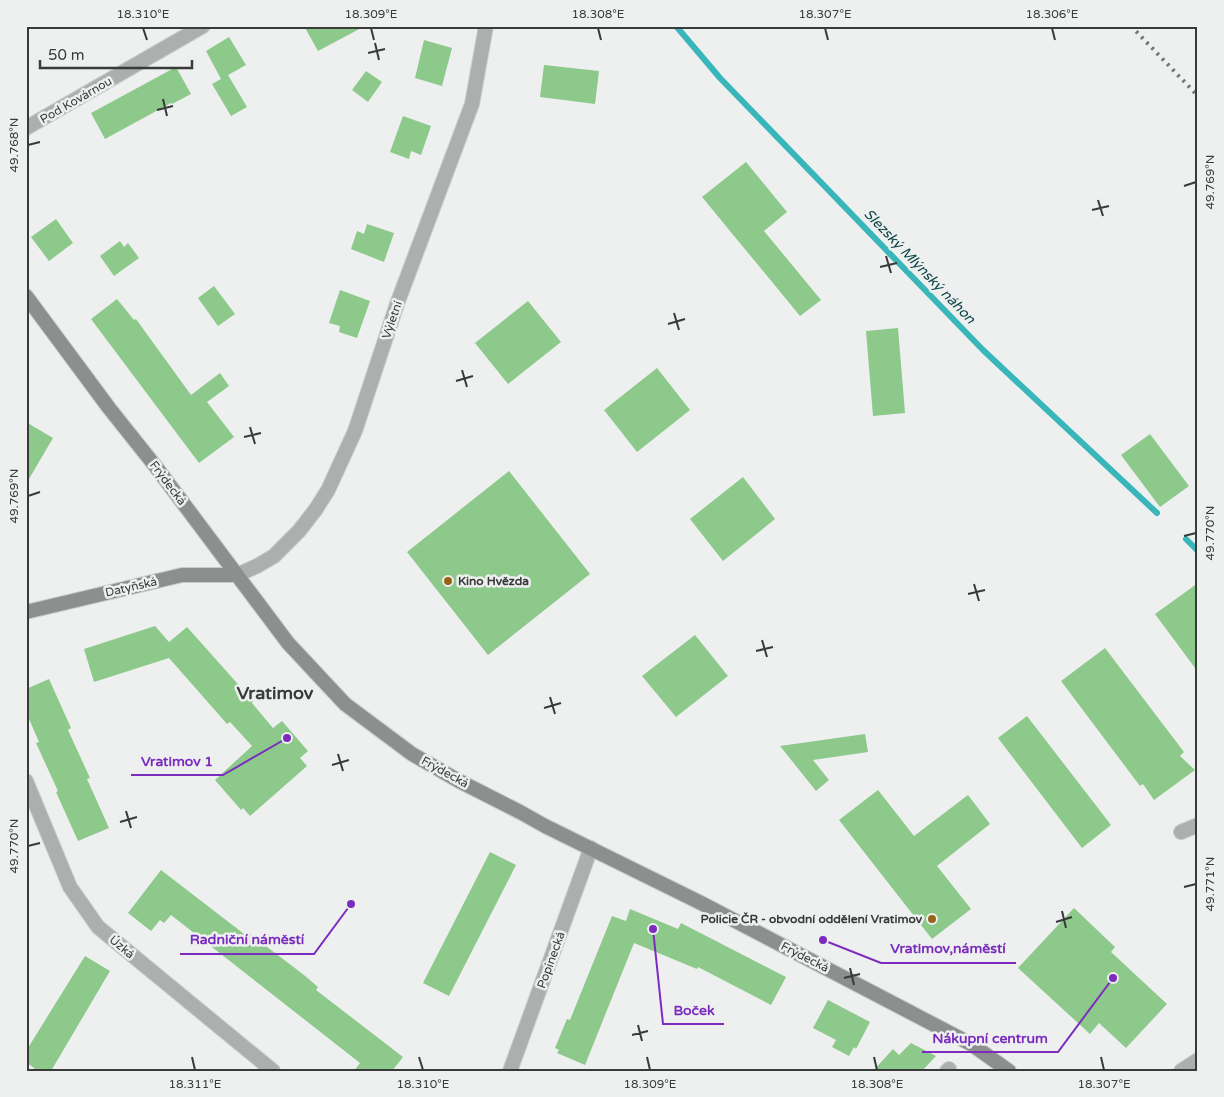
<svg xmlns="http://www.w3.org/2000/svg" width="1224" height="1097" viewBox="0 0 1224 1097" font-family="'Varela Round',sans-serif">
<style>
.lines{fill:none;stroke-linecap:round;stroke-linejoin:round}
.stream{stroke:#39b6ba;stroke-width:6}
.building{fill:#8dc98b}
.minor-casing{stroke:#c9cccb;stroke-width:16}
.secondary-casing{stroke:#c9cccb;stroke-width:16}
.minor{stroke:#adafae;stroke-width:14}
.secondary{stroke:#8d8f8f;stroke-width:14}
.rail{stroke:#757676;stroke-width:4;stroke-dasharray:2.5 5;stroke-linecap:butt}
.ticks{fill:none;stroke:#393a3a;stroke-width:2}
.poi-dot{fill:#966317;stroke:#edf0ef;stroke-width:2}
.labels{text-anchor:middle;stroke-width:5;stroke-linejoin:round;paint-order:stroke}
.street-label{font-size:12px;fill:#393a3a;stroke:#edf0ef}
.poi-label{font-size:12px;font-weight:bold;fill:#393a3a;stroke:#edf0ef;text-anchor:start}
.water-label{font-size:14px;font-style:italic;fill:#0c4446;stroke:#edf0ef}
.district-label{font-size:18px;font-weight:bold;fill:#393a3a;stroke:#edf0ef}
.leader{fill:none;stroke:#7b2cbf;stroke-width:2}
.callout-dot{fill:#7b2cbf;stroke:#edf0ef;stroke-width:2}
.callout-label{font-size:14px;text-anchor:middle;font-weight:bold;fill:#7b2cbf;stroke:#edf0ef;stroke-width:5;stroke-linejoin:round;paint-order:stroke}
.neatline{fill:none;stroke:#393a3a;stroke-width:2}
.ticks-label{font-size:12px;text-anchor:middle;fill:#393a3a}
</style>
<rect width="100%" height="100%" fill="#edf0ef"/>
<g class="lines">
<path class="stream" d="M676 26 720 78 983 350 1157 513
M1186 539 1198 551"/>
</g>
<path class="building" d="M304 26H365L318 51Z
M229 37 246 65 228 75 247 107 231 116 212 84 221 79 206 51Z
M424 40 452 48 442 86 415 78Z
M544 65 599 71 595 104 540 97Z
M176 67 191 94 172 104 171 103 105 139 91 113Z
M366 71 382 82 368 102 352 90Z
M403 116 431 126 421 155 411 151 409 159 390 152Z
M746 162 787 212 764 231 821 300 800 316 702 197Z
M56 219 73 243 49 261 31 237Z
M367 224 394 233 384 262 351 249 357 231 364 234Z
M120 241 124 247 128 243 139 258 114 276 100 256Z
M214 286 235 314 218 326 198 298Z
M340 290 370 301 357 338 339 332 340 326 329 323Z
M117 299 134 320 136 319 191 395 220 373 229 386 207 402 234 437 199 463 91 319Z
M528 301 561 342 508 384 475 343Z
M898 328 905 413 873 416 866 331Z
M657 368 690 410 637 452 604 410Z
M26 422 53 438 26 484Z
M1150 434 1189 486 1160 507 1121 455Z
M509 471 590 574 488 655 407 552Z
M743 477 775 519 723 561 690 519Z
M1198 583V672L1155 614Z
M155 626 169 642 187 627 253 701 252 703 273 728 282 721 308 751 300 758 307 766 250 816 243 808 241 810 215 780 252 746 230 722 227 724 169 658 94 682 84 649Z
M695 635 728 676 676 717 642 676Z
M1105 648 1184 752 1180 756 1195 770 1154 800 1143 784 1140 786 1061 681Z
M49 679 71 728 68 730 90 778 87 779 109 828 78 841 56 792 58 791 36 743 39 742 26 712V689Z
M1027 716 1111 825 1082 848 998 738Z
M865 734 868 752 813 760 829 780 816 791 780 746Z
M878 790 914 836 968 795 990 824 937 866 971 909 932 939 839 820Z
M490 852 516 865 449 996 423 983Z
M161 870 248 937 250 934 304 975 318 987 316 990 403 1057 392 1071H354L360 1063 171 915 164 923 160 920 151 931 128 913Z
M1074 908 1115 947 1111 952 1167 1004 1126 1048 1099 1023 1090 1034 1018 968Z
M630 909 678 929 681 923 786 977 771 1005 698 967 697 969 634 943 585 1065 557 1053 559 1050 555 1048 567 1019 570 1020 612 916 626 921Z
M85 956 110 971 51 1071H38L26 1062V1051Z
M828 1000 870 1022 856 1049 854 1047 849 1056 832 1047 836 1040 813 1028Z
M911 1043 936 1056 922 1071H873L893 1049 899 1055Z"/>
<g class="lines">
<defs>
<path id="minor" d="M26 128 203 26
M237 575 257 566 274 556 299 531 316 509 328 490 355 431 397 304 472 104 486 26
M26 781 70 887 98 927 273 1071
M1181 832 1198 825
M510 1071 591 848
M947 1071 949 1069
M1181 1071 1198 1060"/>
<path id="secondary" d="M26 296 109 408 156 467 288 643 345 704 412 754 459 781 520 812 545 826 701 903 971 1044 1009 1071
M26 612 182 575H237"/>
</defs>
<use href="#minor" class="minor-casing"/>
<use href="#secondary" class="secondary-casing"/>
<use href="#minor" class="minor"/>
<use href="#secondary" class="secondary"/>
<path class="rail" d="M1131 26 1198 96"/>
</g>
<path class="ticks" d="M143 28 147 40M371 28 374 40M598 28 601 40M825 28 828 40M1052 28 1055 40M375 43 379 60M368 53 385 49M163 99 167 116M157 110 173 106M28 145 40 142M1184 186 1196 182M1098 200 1103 216M1092 210 1109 206M886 256 891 273M880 267 897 263M674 313 679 330M668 324 685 319M462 370 467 387M456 381 473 376M250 427 255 444M244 437 261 433M28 496 40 492M1184 536 1196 533M974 584 979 601M968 594 985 590M762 640 767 657M756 651 773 647M550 697 555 714M544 708 561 703M338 754 343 771M332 765 349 760M126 811 131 828M120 822 137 817M28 846 40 843M1184 887 1196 884M1062 911 1066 928M1056 922 1072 917M850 968 854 985M844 978 860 974M638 1025 642 1041M632 1035 648 1031M192 1057 195 1070M419 1057 423 1070M647 1057 650 1070M874 1057 877 1070M1101 1057 1104 1070"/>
<g class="poi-dot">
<circle cx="448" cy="581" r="5"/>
<circle cx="932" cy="919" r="5"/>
</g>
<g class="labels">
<g class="street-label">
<text transform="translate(76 100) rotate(-30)" y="4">Pod Kovárnou</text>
<text transform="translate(392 320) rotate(-71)" y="4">Výletní</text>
<text transform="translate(168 483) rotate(53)" y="4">Frýdecká</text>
<text transform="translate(131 587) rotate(-13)" y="4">Datyňská</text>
<text transform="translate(445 772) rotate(29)" y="4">Frýdecká</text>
<text transform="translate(122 947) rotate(40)" y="4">Úzká</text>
<text transform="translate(805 957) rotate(27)" y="4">Frýdecká</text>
<text transform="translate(551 960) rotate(-70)" y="4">Popinecká</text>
</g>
<g class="poi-label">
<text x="458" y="585">Kino Hvězda</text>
<text x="922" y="923" text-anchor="end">Policie ČR - obvodní oddělení Vratimov</text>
</g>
<g class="water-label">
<text transform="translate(920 266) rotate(46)" y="5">Slezský Mlýnský náhon</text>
</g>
<g class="district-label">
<text x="275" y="699">Vratimov</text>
</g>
</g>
<path class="leader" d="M287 738L223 775H131M351 904L314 954H180M823 940L881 963H1016M653 929L663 1024H724M1113 978L1058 1052H922"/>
<g class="callout-dot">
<circle cx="287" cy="738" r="5"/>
<circle cx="351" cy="904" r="5"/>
<circle cx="823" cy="940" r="5"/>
<circle cx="653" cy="929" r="5"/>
<circle cx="1113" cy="978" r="5"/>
</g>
<g class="callout-label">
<text x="177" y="766">Vratimov 1</text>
<text x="247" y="944">Radniční náměstí</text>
<text x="948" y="953">Vratimov,náměstí</text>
<text x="694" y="1015">Boček</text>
<text x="990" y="1043">Nákupní centrum</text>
</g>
<rect width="1224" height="1097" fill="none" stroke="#edf0ef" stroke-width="55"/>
<path d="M40 60v8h152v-8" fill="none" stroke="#393a3a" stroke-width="2.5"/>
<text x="48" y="60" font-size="15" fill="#393a3a" stroke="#edf0ef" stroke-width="4" paint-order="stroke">50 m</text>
<rect x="28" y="28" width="1168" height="1042" class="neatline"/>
<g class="ticks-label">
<text x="143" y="18">18.310°E</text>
<text x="371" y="18">18.309°E</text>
<text x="598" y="18">18.308°E</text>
<text x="825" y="18">18.307°E</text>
<text x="1052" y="18">18.306°E</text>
<text transform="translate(14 145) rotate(-90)" y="4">49.768°N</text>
<text transform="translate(1210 182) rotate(-90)" y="4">49.769°N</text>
<text transform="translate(14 496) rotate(-90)" y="4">49.769°N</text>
<text transform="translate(1210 533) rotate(-90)" y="4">49.770°N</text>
<text transform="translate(14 846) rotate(-90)" y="4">49.770°N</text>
<text transform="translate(1210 884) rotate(-90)" y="4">49.771°N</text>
<text x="195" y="1088">18.311°E</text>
<text x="423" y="1088">18.310°E</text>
<text x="650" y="1088">18.309°E</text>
<text x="877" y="1088">18.308°E</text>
<text x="1104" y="1088">18.307°E</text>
</g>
</svg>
